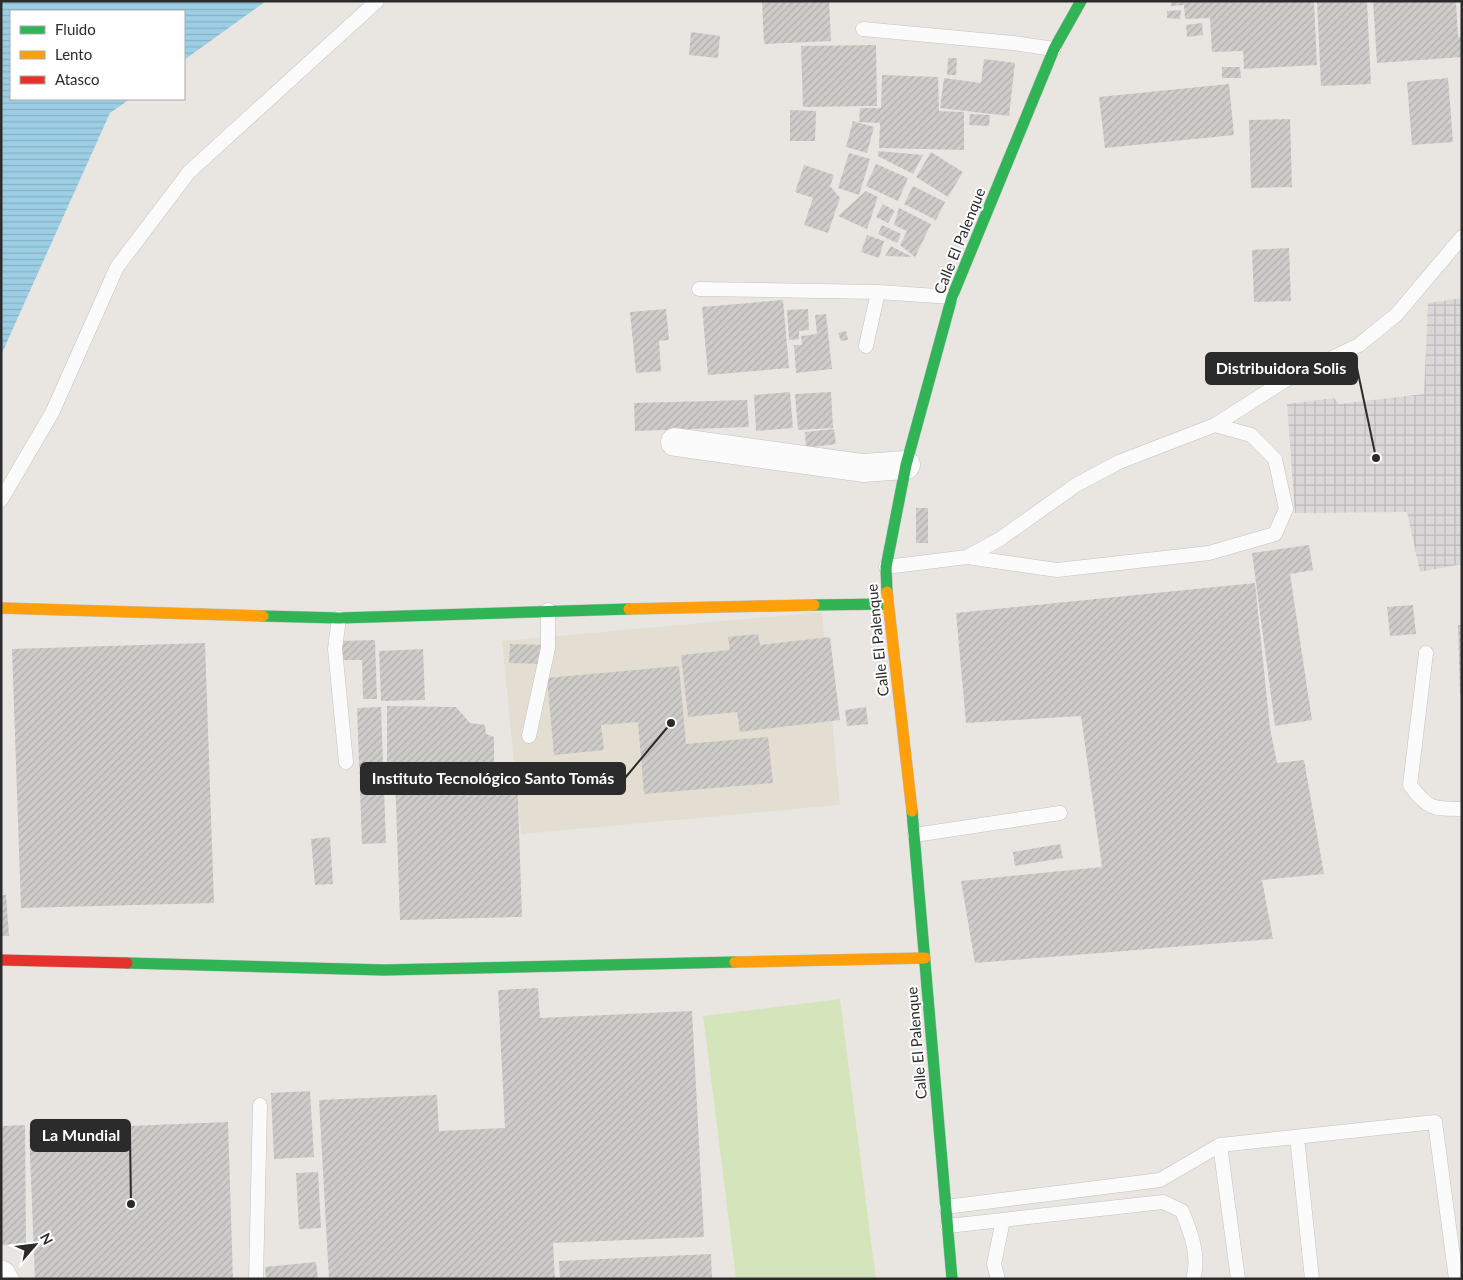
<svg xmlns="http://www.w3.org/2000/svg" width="1463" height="1280" viewBox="0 0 1463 1280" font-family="Lato,sans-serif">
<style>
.industrial{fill:url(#industrial-grid)}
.education{fill:#e3ded1}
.pitch{fill:#d4e5bc}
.water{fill:url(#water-rules)}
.building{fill:url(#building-hatch)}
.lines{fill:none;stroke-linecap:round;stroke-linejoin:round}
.lane-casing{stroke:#c3c2c1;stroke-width:15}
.street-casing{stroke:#c3c2c1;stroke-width:29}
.fast-casing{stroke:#c3c2c1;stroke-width:12}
.slow-casing{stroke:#c3c2c1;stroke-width:12}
.jam-casing{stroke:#c3c2c1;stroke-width:12}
.lane{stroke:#fcfbfb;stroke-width:14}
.street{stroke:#fcfbfb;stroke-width:28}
.fast{stroke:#30b455;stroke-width:11}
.slow{stroke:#ff9f0a;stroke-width:11}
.jam{stroke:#e5322d;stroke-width:11}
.labels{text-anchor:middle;stroke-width:4;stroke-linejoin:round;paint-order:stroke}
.street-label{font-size:15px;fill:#2b2b2b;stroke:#fff}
.leader{fill:none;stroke:#2b2b2b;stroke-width:2}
.callout-dot{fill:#2b2b2b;stroke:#fff;stroke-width:2}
.callout{fill:#2b2b2b;stroke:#2b2b2b;stroke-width:2}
.callout-label{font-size:16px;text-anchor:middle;font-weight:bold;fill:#fff}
</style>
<defs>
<pattern id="industrial-grid" width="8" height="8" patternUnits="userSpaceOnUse" patternTransform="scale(1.25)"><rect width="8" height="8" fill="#dad7d9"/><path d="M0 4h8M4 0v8" fill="none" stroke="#bbb9ba"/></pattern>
<pattern id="water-rules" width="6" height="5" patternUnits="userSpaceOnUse" patternTransform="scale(1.25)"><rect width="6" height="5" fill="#9ccee4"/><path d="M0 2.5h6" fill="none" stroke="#87b1c4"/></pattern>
<pattern id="building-hatch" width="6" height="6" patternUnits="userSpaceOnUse" patternTransform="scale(1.25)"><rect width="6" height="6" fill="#ceccc9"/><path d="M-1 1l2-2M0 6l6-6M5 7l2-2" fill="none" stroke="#b1afad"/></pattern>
</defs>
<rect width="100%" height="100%" fill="#e9e6e2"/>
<path class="industrial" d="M1462 298V564L1420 572 1407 512 1295 513 1287 404 1334 398 1339 404 1424 394 1428 303Z"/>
<path class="education" d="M822 612 840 805 521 834 502 641Z"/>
<path class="pitch" d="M840 999 876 1279H736L703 1016Z"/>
<path class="water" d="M1 1H266L184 60V11H11V99H130L110 113 1 355Z"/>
<path class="building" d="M762 1H829L831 41 764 44Z
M1171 1H1314L1317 65 1244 69 1243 51 1212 52 1210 18 1185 19 1184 5 1171 6Z
M1317 1H1367L1371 84 1321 86Z
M1373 1H1456L1458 37H1462V57L1377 63Z
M1181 10 1180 19 1167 18V11Z
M1202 23 1203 35 1187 37 1186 25Z
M691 32 720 36 718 58 689 55Z
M876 45 877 106 803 107 801 46Z
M948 58H957L956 75H947Z
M984 59 1015 63 1009 116 940 108 944 78 981 83Z
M1222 67H1240L1241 78H1222Z
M882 75 938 77 939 111 964 112V150L879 148 880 123 859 122 860 108H881Z
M1448 78 1453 142 1412 145 1407 82Z
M1229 84 1234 135 1105 148 1099 97Z
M790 110 816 111 815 141H790Z
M970 114 990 115 989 126 969 125Z
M1290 119 1292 187 1251 188 1249 120Z
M853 121 874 127 867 153 846 147Z
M878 151 923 155 913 174 878 156Z
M931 152 963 172 948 197 916 177Z
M849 153 870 159 859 195 838 188Z
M876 164 908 178 898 201 866 186Z
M804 165 834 175 830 186 840 198 828 233 804 225 813 198 795 192Z
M913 186 945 202 936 220 904 204Z
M866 191 878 197 867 229 838 216Z
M883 204 895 211 888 223 876 217Z
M899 208 931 224 915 257 900 245 907 231 894 225Z
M882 225 901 234 897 243 878 234Z
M867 235 884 241 879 258 861 252Z
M891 246 912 257 885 256Z
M1289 248 1291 301 1254 302 1252 250Z
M783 300 789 368 708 375 702 307Z
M666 309 669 340 659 341 661 371 636 373 630 312Z
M808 309 809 330 799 331V339L789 340 787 310Z
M826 314 832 369 796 373 794 345H802L801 336 817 334 815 315Z
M846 331 848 340 841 341 838 333Z
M790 392 793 428 756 431 754 395Z
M831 392 833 428 798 430 795 394Z
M747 400 749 427 635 431 634 403Z
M834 429 836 444 806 448 805 432Z
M916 508H928V543H916Z
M1309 545 1313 570 1290 574 1312 720 1275 726 1252 553Z
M1255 583 1270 728 1277 763 1304 760 1324 874 1262 880 1273 939 975 963 961 881 1102 867 1081 716 966 723 956 613Z
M1413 605 1416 634 1390 636 1387 607Z
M1458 625H1462V694H1460Z
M758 634 760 645 830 637 840 720 740 732 737 712 688 717 681 655 730 650 728 637Z
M375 640 377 699H363L362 660H340V641Z
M205 643 214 903 21 908 12 649Z
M510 644 543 645 542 664 509 663Z
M423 649 425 700 381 701 379 651Z
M679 666 686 744 768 737 773 783 644 794 638 722 601 725 604 750 554 755 547 678Z
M387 706 456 707 470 723 485 725 486 734 494 737V771L387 770Z
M381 707 386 843 362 844 357 708Z
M866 707 868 724 847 726 845 710Z
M517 773 522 917 400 920 395 776Z
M330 837 333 884 315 885 311 839Z
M1060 844 1063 858 1015 866 1013 852Z
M1 895H6L9 936H1Z
M538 988 540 1018 692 1011 704 1237 553 1243 555 1279H329L319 1100 437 1095 439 1131 505 1128 498 990Z
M310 1091 314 1157 274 1159 271 1093Z
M228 1122 233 1279H35L29 1130Z
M25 1125 26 1245H2L1 1126Z
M318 1172 321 1228 299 1229 296 1173Z
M711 1254 712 1279H560L559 1261Z
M316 1262 318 1279H266L265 1267Z"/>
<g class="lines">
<defs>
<path id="lane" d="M863 29 1013 43 1054 49
M699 289 878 292 952 297
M866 346 878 292
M1 500 52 413 117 267 189 172 377 1
M967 557 1057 570 1209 553 1275 534 1286 509 1275 459 1251 435 1215 425
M886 567 967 557 1000 539 1076 485 1119 462 1215 425 1284 381 1359 345 1397 314 1462 237
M339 618 335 649 346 762
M1426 653 1410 785C1428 809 1432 809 1462 809
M529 736 548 648V610
M915 835 1060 813
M1297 1137 1312 1279
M1220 1145 1238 1279
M946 1207 1160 1180 1220 1145 1435 1122 1456 1279
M948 1226 1163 1202 1182 1211C1191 1233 1200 1256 1193 1279
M1 1267 7 1270 12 1279
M256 1279 260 1105
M998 1279 994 1264 1003 1220"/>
<path id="street" d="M675 442 863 468 906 465"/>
<path id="fast" d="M887 592 886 567 906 465 952 297 1054 49 1081 1
M814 605 887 604
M263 616 339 618 629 609
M912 811 952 1279
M127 963 384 970 735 962"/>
<path id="slow" d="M887 592 912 811
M1 608 263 616
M629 609 814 605
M735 962 925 958"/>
<path id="jam" d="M1 960 127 963"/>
</defs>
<use href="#lane" class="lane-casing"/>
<use href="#street" class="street-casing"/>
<use href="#fast" class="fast-casing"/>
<use href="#slow" class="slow-casing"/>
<use href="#jam" class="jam-casing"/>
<use href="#lane" class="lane"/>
<use href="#street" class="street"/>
<use href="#fast" class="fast"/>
<use href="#slow" class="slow"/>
<use href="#jam" class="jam"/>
</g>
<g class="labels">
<g class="street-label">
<text transform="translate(960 241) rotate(-68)" y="5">Calle El Palenque</text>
<text transform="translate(878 640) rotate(-96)" y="5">Calle El Palenque</text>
<text transform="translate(917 1043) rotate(-95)" y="5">Calle El Palenque</text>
</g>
</g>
<path class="leader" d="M1376 458L1357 368M671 723L625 778M131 1204L130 1135"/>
<g class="callout-dot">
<circle cx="1376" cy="458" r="5"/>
<circle cx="671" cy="723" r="5"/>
<circle cx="131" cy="1204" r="5"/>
</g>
<g class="callout">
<rect x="1206" y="353" width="151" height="31" rx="5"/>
<rect x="361" y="763" width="264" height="31" rx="5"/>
<rect x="31" y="1120" width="99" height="31" rx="5"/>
</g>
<g class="callout-label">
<text x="1281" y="374">Distribuidora Solis</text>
<text x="493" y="784">Instituto Tecnológico Santo Tomás</text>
<text x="81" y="1141">La Mundial</text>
</g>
<rect width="1463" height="1280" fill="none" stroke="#2b2b2b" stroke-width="5"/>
<rect x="10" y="10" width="175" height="90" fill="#ffffff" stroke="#aaaaaa"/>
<rect x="20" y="26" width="25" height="8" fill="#30b455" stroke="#aaaaaa"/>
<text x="55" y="35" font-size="15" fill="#2b2b2b">Fluido</text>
<rect x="20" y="51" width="25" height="8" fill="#ff9f0a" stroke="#aaaaaa"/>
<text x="55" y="60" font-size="15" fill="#2b2b2b">Lento</text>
<rect x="20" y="76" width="25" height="8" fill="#e5322d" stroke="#aaaaaa"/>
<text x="55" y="85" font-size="15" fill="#2b2b2b">Atasco</text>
<g transform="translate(35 1245) rotate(62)" stroke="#ffffff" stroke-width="4" paint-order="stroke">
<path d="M0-4L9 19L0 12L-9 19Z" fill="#2b2b2b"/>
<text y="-8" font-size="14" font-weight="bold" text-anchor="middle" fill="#2b2b2b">N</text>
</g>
</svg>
